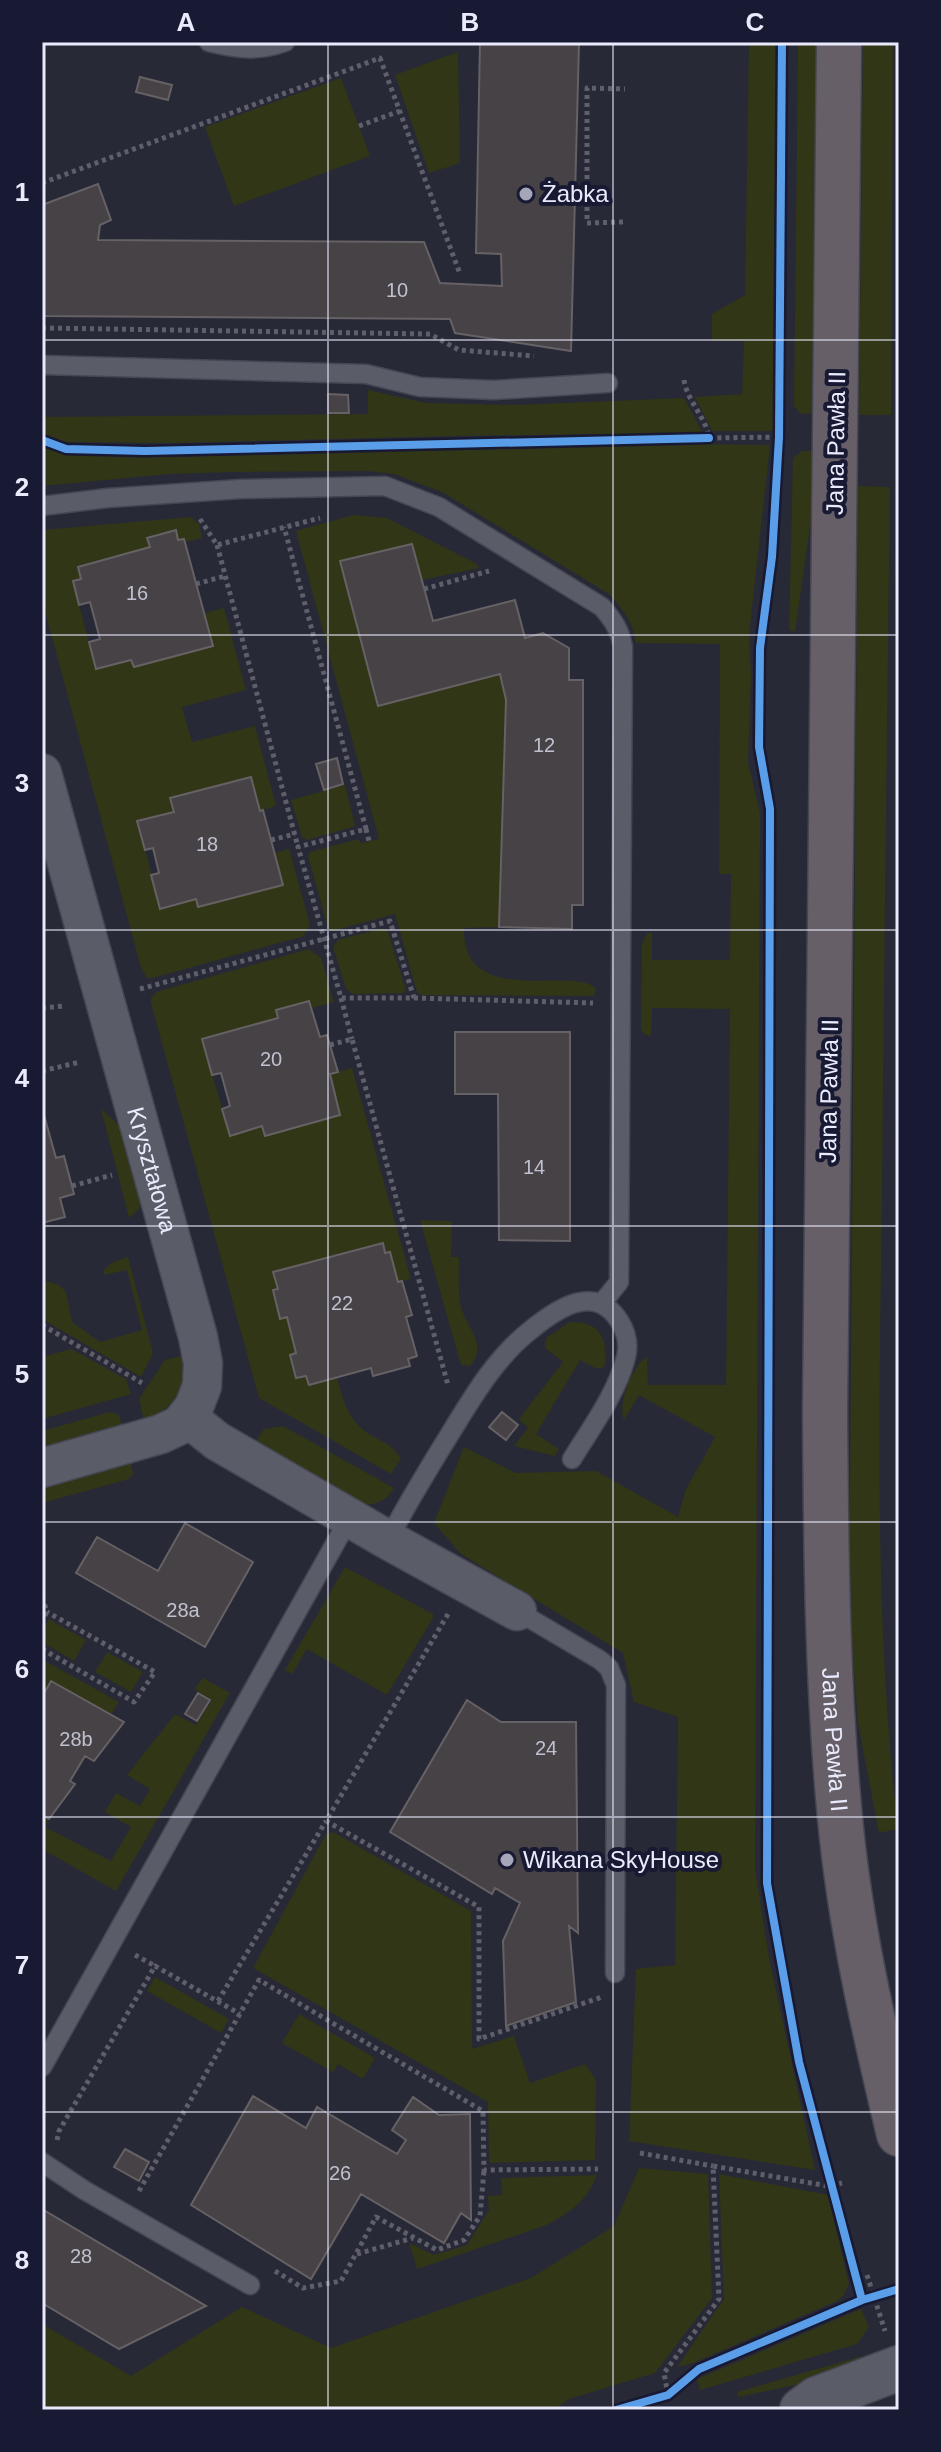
<svg xmlns="http://www.w3.org/2000/svg" width="941" height="2452" viewBox="0 0 941 2452" font-family="Helvetica,sans-serif">
<style>
.green{fill:#313616}
.building{fill:#474246;stroke:#666164;stroke-width:2}
.lines{fill:none;stroke-linecap:round;stroke-linejoin:round}
.lane-casing{stroke:#454653;stroke-width:21}
.street-casing{stroke:#454653;stroke-width:41}
.secondary-casing{stroke:#454653;stroke-width:47}
.primary-casing{stroke:#454653;stroke-width:47}
.path{stroke:#5e5f6a;stroke-width:5;stroke-dasharray:4 4;stroke-linecap:butt}
.lane{stroke:#5a5c68;stroke-width:18}
.street{stroke:#5a5c68;stroke-width:38}
.secondary{stroke:#5a5c68;stroke-width:44}
.primary{stroke:#675f67;stroke-width:44}
.cycleway-casing{stroke:#181932;stroke-width:13}
.cycleway{stroke:#5a9eea;stroke-width:8}
.grid{fill:none;stroke:#e9ebfd;stroke-width:2;stroke-opacity:0.55}
.poi-dot{fill:#a5a7b8;stroke:#181932;stroke-width:3}
.labels{text-anchor:middle;stroke-width:8;stroke-linejoin:round;paint-order:stroke}
.number-label{font-size:20px;fill:#c0c1cf}
.poi-label{font-size:24px;fill:#e9ebfd;stroke:#181932;text-anchor:start}
.street-label{font-size:24px;fill:#e9ebfd;stroke:#181932}
.neatline{fill:none;stroke:#e9ebfd;stroke-width:3}
.grid-label{font-size:26px;text-anchor:middle;font-weight:bold;fill:#e9ebfd}
</style>
<rect width="100%" height="100%" fill="#272937"/>
<path class="green" d="M749 42H776L775 431H712L695 397 742 394 744 341H712V314L745 295Z
M798 42H818L816 413 801 414 794 406Z
M863 42H893L891 415H859Z
M458 52 460 163 429 173 395 75Z
M341 78 370 156 234 206 205 127Z
M368 390 426 403 514 405 684 398 703 433 451 436 175 443 65 442 42 433V417L368 414Z
M697 444 770 445 749 635 751 676 748 763 760 813 755 1868 769 1958 815 2170 629 2141 636 1969 675 1965 678 1717 634 1702 623 1653 461 1554 434 1523 464 1447 516 1473 596 1471 678 1517 686 1489 715 1437 639 1395 624 1420C617 1404 632 1365 647 1357L648 1385H726L730 1009 652 1008 651 1036 644 1034 641 1029 642 944 647 934 652 932V960H730L731 874H719L720 644 636 643C633 621 623 610 609 594L442 492 394 474 367 471 235 472 169 474 42 486V447L62 454 181 457Z
M802 451H816L813 507 795 631H789L793 458Z
M858 486 890 487C887 725 884 964 882 1202 879 1411 874 1621 898 1829L879 1833 858 1723 849 1604Z
M354 515 387 518 477 564 479 568 422 580 412 544 341 562 378 706 500 674 506 700 499 927 464 928C462 1011 576 964 596 989L594 996 421 995 417 992 395 914 332 931 328 928 308 856 310 852 358 839 361 843 379 839 296 531Z
M191 517 199 524 202 538 185 542 184 539 178 540 176 530 147 538 150 547 78 567 81 579 73 582 96 669 131 660 134 667 212 646 204 613 224 608 246 690 182 707 192 742 255 726 276 806 260 811 251 777 171 798 174 812 138 821 160 908 196 899 199 907 282 885 274 853 289 849 310 924 304 936 153 978H147L141 968 42 600V530Z
M345 785 355 825 353 827 307 840 302 837 291 800Z
M383 928 388 932 406 990 403 993 352 994 346 989 333 947 338 940Z
M309 949 321 958 334 1002 312 1008 309 1001 277 1010 278 1018 202 1040 230 1135 262 1126 265 1136 340 1115 330 1074 352 1068 411 1279 398 1282 390 1252 385 1253 383 1243 274 1272 278 1289 273 1290 280 1318 287 1317 296 1353 290 1355 296 1378 306 1376 309 1385 337 1377C342 1396 346 1414 361 1428 374 1440 394 1443 401 1459L391 1474 259 1398 151 1003V998L156 992Z
M101 1109 121 1127 140 1203 139 1209 129 1218Z
M420 1220 452 1221 451 1257H459C459 1272 458 1288 460 1302 463 1326 490 1343 470 1366L461 1365Z
M128 1257 153 1353 141 1377 42 1319V1280L59 1285 66 1292 72 1322 100 1342 142 1330 127 1270 104 1275V1270L111 1263Z
M570 1322C599 1321 608 1337 605 1365L602 1368H595L580 1360 536 1434 559 1449 555 1456 514 1446 528 1428 519 1419 563 1362 545 1348 546 1338Z
M71 1349 126 1379 131 1394 42 1419V1357Z
M181 1356C191 1388 172 1409 144 1421L139 1399 165 1360Z
M110 1412 119 1415 122 1426 42 1449V1431Z
M283 1426 394 1488C386 1502 375 1505 360 1505L254 1444 264 1429Z
M131 1462 133 1474 129 1479 42 1503V1486Z
M345 1567 433 1614V1618L387 1695 307 1649 292 1674 285 1670Z
M49 1619 86 1640 74 1661 42 1642V1631Z
M107 1652 143 1672 131 1692 95 1672Z
M45 1661 119 1702 111 1715 51 1681 42 1697V1667Z
M203 1678 230 1693 116 1891 42 1849V1815L49 1819 45 1827 111 1861 131 1827 105 1812 116 1793 140 1806 150 1789 127 1775 175 1714 196 1725 212 1700 194 1689Z
M333 1832 471 1911 472 2049 514 2036 530 2083 585 2064 596 2080 595 2160 489 2163 488 2102 253 1968 326 1834Z
M155 1977 229 2019 221 2033 147 1991Z
M299 2014 375 2058 363 2079 338 2064 333 2072 282 2043Z
M639 2168 708 2174 712 2298 655 2373 569 2399 553 2410H42V2324L131 2376 242 2307 331 2348 531 2278 614 2226Z
M719 2174 828 2195 849 2284 843 2296 837 2301 693 2363 677 2367 724 2299Z
M597 2175C587 2201 569 2214 544 2226L417 2269 409 2243 434 2255 467 2245 489 2210 488 2196 502 2195 501 2178Z
M861 2309 869 2327 857 2344 700 2390 697 2379Z
M869 2354 876 2356 823 2379 738 2397 737 2392Z"/>
<path class="building" d="M480 42H579L571 351 455 333 450 319 42 316V205L98 184 111 220 100 225 98 240 424 242 440 283 502 286 501 254 476 253Z
M140 77 172 85 168 100 136 92Z
M328 394 348 395 349 413H328Z
M176 530 178 540 184 539 213 646 134 667 131 660 96 669 89 642 100 639 90 602 79 605 73 581 81 579 78 567 150 547 147 538Z
M412 544 433 621 515 600 525 638 543 633 569 648V680H583V905H572V929L499 927 506 700 500 674 378 706 340 561Z
M337 758 343 784 324 790 316 764Z
M251 777 260 811 263 810 283 885 198 907 196 899 160 909 151 875 159 873 153 848 145 850 137 821 174 812 170 798Z
M309 1001 320 1037 327 1035 338 1072 330 1074 340 1115 265 1136 262 1126 230 1136 222 1109 230 1106 221 1073 212 1075 202 1039 278 1018 276 1010Z
M455 1032H570V1241L499 1240 498 1094H455Z
M42 1108 56 1158 64 1156 74 1194 60 1198 65 1217 42 1223Z
M383 1243 385 1253 390 1252 398 1282 402 1281 412 1315 406 1317 417 1356 408 1359 410 1366 373 1376 371 1368 309 1385 306 1376 296 1378 290 1355 296 1353 287 1317 280 1319 273 1290 278 1289 273 1272Z
M502 1412 518 1425 506 1440 489 1427Z
M185 1523 253 1562 205 1647 76 1573 97 1537 158 1571Z
M51 1681 124 1722 94 1761 85 1756 70 1781 75 1784 49 1819 42 1815V1697Z
M198 1693 210 1700 197 1721 185 1714Z
M467 1700 501 1722H576L578 1933 569 1926 576 2002 506 2026 503 1941 520 1903 495 1888 492 1894 390 1832Z
M253 2096 306 2128 317 2107 397 2154 406 2140 392 2130 413 2097 439 2115 470 2114 471 2220 461 2213 444 2243 361 2194 311 2279 191 2205Z
M125 2149 149 2162 139 2181 114 2167Z
M42 2209 206 2306 119 2349 42 2303Z"/>
<g class="lines">
<defs>
<path id="lane" d="M209 42C237 49 258 52 285 42
M42 365 366 374 420 387 494 390 608 383
M42 506 108 498 241 489 385 486 439 507 602 607C613 620 620 630 623 647L619 1282 602 1303
M388 1540C408 1502 430 1466 453 1429 475 1393 498 1355 532 1329 559 1307 596 1283 620 1322 626 1332 629 1345 626 1357 617 1393 591 1428 572 1459
M517 1611 600 1660 609 1668 616 1685 615 1973
M42 2067 350 1517
M42 2162 84 2190 250 2285"/>
<g id="street">
<path id="s1" d="M42 773 198 1337 203 1363 202 1386 194 1407 180 1425 161 1434 42 1468"/>
<path d="M187 1417 217 1441 388 1540 517 1611"/>
</g>
<path id="secondary" d="M802 2410 817 2399 899 2368"/>
<g id="primary">
<path id="s2" d="M839 42 825 1412C826 1548 827 1683 840 1818 850 1925 874 2030 899 2134"/>
</g>
</defs>
<use href="#lane" class="lane-casing"/>
<use href="#street" class="street-casing"/>
<use href="#secondary" class="secondary-casing"/>
<use href="#primary" class="primary-casing"/>
<path class="path" d="M359 126 400 111
M42 183 380 58 460 274
M623 222 587 223V88L625 89
M42 328 430 334 459 350 534 356
M684 380C687 401 706 417 709 438L779 437
M200 519 217 545 320 518
M217 545 298 847
M196 584 225 576
M424 589 489 571
M366 829 369 841
M271 840 295 834
M140 989 390 921 414 998H341L298 847 366 829 284 527
M341 998 352 1039
M414 998 593 1003
M42 1008 64 1006
M330 1045 352 1039 448 1385
M42 1071 80 1062
M72 1186 112 1175
M42 1325 142 1383
M42 1597 47 1612 42 1620
M448 1614 326 1821 479 1907V2039L602 1997
M42 1649 134 1702 155 1672 47 1612
M135 1955 155 1966
M218 2001 326 1821
M57 2140 59 2131 155 1966 240 2014
M640 2153 713 2166
M139 2191 259 1980 483 2111 484 2170 598 2169
M357 2254 413 2238
M275 2271 303 2288 341 2281 376 2217 437 2250 464 2240 480 2216 484 2170
M867 2275 885 2331
M668 2395 664 2373 719 2299 713 2166 828 2186 842 2183"/>
<use href="#lane" class="lane"/>
<use href="#street" class="street"/>
<use href="#secondary" class="secondary"/>
<use href="#primary" class="primary"/>
<defs>
<path id="cycleway" d="M782 42 779 437 772 557 760 648 759 747 770 809 767 1883 799 2062 862 2300
M42 440 66 449 145 451 709 438
M616 2410 668 2395 699 2369 862 2300 899 2289"/>
</defs>
<use href="#cycleway" class="cycleway-casing"/>
<use href="#cycleway" class="cycleway"/>
</g>
<path class="grid" d="M328 42V2410M613 42V2410M42 340H899M42 635H899M42 930H899M42 1226H899M42 1522H899M42 1817H899M42 2112H899"/>
<g class="poi-dot">
<circle cx="526" cy="194" r="8"/>
<circle cx="507" cy="1860" r="8"/>
</g>
<g class="labels">
<g class="number-label">
<text x="397" y="297">10</text>
<text x="137" y="600">16</text>
<text x="544" y="752">12</text>
<text x="207" y="851">18</text>
<text x="271" y="1066">20</text>
<text x="534" y="1174">14</text>
<text x="342" y="1310">22</text>
<text x="183" y="1617">28a</text>
<text x="76" y="1746">28b</text>
<text x="546" y="1755">24</text>
<text x="340" y="2180">26</text>
<text x="81" y="2263">28</text>
</g>
<g class="poi-label">
<text x="542" y="202">Żabka</text>
<text x="523" y="1868">Wikana SkyHouse</text>
</g>
<g class="street-label">
<text transform="translate(836 443) rotate(-89)" y="8">Jana Pawła II</text>
<text transform="translate(829 1091) rotate(-89)" y="8">Jana Pawła II</text>
<text dy="8" stroke="none"><textPath href="#s1" startOffset="412">Kryształowa</textPath></text>
<text dy="8" stroke="none"><textPath href="#s2" startOffset="1698">Jana Pawła II</textPath></text>
</g>
</g>
<rect width="941" height="2452" fill="none" stroke="#181932" stroke-width="88"/>
<rect x="44" y="44" width="853" height="2364" class="neatline"/>
<g class="grid-label">
<text x="186" y="31">A</text>
<text x="470" y="31">B</text>
<text x="755" y="31">C</text>
<text x="22" y="201">1</text>
<text x="22" y="496">2</text>
<text x="22" y="792">3</text>
<text x="22" y="1087">4</text>
<text x="22" y="1383">5</text>
<text x="22" y="1678">6</text>
<text x="22" y="1974">7</text>
<text x="22" y="2269">8</text>
</g>
</svg>
